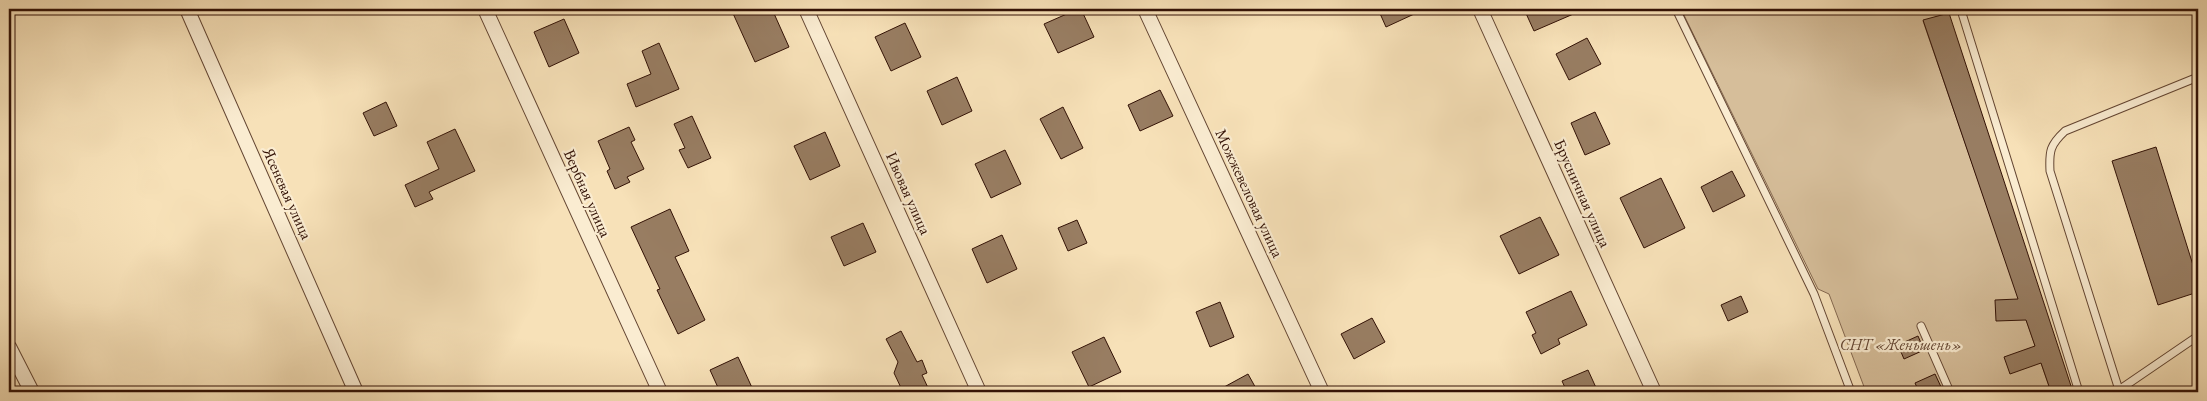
<svg xmlns="http://www.w3.org/2000/svg" width="2207" height="401" viewBox="0 0 2207 401" font-family="'EB Garamond',serif">
<style>
.green{fill:#d6be9a;stroke:#846850}
.building{fill:#987d62;stroke:#321105}
.lines{fill:none;stroke-linecap:round;stroke-linejoin:round}
.service-casing{stroke:#634532;stroke-width:9}
.minor-casing{stroke:#634532;stroke-width:16}
.service{stroke:#faecd1;stroke-width:7}
.minor{stroke:#faecd1;stroke-width:14}
.labels{text-anchor:middle;stroke-width:4.5;stroke-linejoin:round;paint-order:stroke}
.street-label{font-size:16px;fill:#321105;stroke:#faecd1}
.park-label{font-size:16px;font-style:italic;fill:#634532;stroke:#faecd1}
</style>
<rect width="100%" height="100%" fill="#f7e1b8"/>
<filter id="stains"><feTurbulence type="fractalNoise" baseFrequency=".004" numOctaves="4"/><feColorMatrix values="0 0 0 0 .2 0 0 0 0 .09 0 0 0 0 .02 0 0 0 .5 -.17"/></filter>
<radialGradient id="worn" r=".72"><stop offset=".6" stop-color="#630" stop-opacity="0"/><stop offset="1" stop-color="#630" stop-opacity=".3"/></radialGradient>
<path class="green" d="M1681 9H1953L1949 13 1923 21 2051 392H1866L1829 294 1818 289Z"/>
<path class="building" d="M731 9H772L789 47 755 62Z
M1078 9H1081L1094 37 1058 53 1044 24Z
M1378 9H1425L1386 27Z
M1524 9H1585L1534 31Z
M1949 13 2073 392H2051L2041 363 2010 374 2004 357 2035 346 2026 320 1996 321 1995 300 2018 299 1923 20Z
M564 19 579 53 549 67 534 32Z
M905 23 921 57 891 71 875 37Z
M1587 38 1601 64 1569 80 1556 54Z
M659 43 679 89 636 107 627 84 651 74 642 51Z
M957 77 972 111 942 125 927 91Z
M1160 90 1173 116 1140 131 1128 105Z
M386 102 397 126 374 136 363 113Z
M1063 107 1083 148 1061 159 1040 119Z
M1595 112 1610 144 1585 155 1571 123Z
M692 116 711 158 688 168 679 150 685 148 674 124Z
M629 127 635 140 631 142 644 169 627 177 630 182 615 189 607 171 610 169 598 141Z
M455 129 475 171 429 192 433 199 415 207 405 185 439 169 427 142Z
M825 132 840 166 810 180 794 146Z
M2156 147 2198 281V292L2158 305 2112 161Z
M1005 150 1021 184 991 198 975 164Z
M1732 171 1745 196 1713 212 1701 187Z
M1661 178 1685 228 1644 248 1620 198Z
M670 209 689 251 675 257 705 320 678 334 657 290 660 289 631 227Z
M1540 217 1559 255 1519 274 1500 236Z
M1077 220 1087 243 1068 251 1058 228Z
M863 223 876 252 844 266 831 237Z
M1002 235 1017 269 987 283 972 249Z
M1571 291 1587 325 1558 339 1560 344 1541 354 1532 335 1536 333 1526 312Z
M1741 296 1748 312 1728 321 1721 305Z
M1220 302 1234 337 1210 347 1196 312Z
M1372 318 1385 342 1354 359 1341 334Z
M901 331 917 362 922 360 927 373 922 375 930 392H903L894 373 898 362 886 339Z
M1918 336 1924 350 1904 359 1898 345Z
M1104 337 1121 372 1089 387 1072 352Z
M738 357 754 392H720L710 370Z
M1588 370 1598 392H1567L1562 381Z
M1248 374 1258 392H1215Z
M1935 374 1942 389 1934 392H1919L1915 383Z"/>
<g class="lines">
<defs>
<path id="service" d="M1676 9 1814 294 1851 392
M1961 10 2079 392
M1921 326 1950 392
M2119 390 2050 171C2049 151 2050 145 2065 131L2198 77
M2116 392 2198 336"/>
<path id="minor" d="M187 9 356 392
M485 9 660 392
M806 9 979 392
M1145 9 1322 392
M1480 9 1654 392
M9 347 32 392"/>
</defs>
<use href="#service" class="service-casing"/>
<use href="#minor" class="minor-casing"/>
<use href="#service" class="service"/>
<use href="#minor" class="minor"/>
</g>
<g class="labels">
<g class="street-label">
<text transform="translate(288 193) rotate(66)" y="6">Ясеневая улица</text>
<text transform="translate(588 193) rotate(66)" y="6">Вербная улица</text>
<text transform="translate(909 193) rotate(66)" y="6">Ивовая улица</text>
<text transform="translate(1250 193) rotate(65)" y="6">Можжевеловая улица</text>
<text transform="translate(1583 193) rotate(66)" y="6">Брусничная улица</text>
</g>
<g class="park-label">
<text x="1901" y="350">СНТ «Женьшень»</text>
</g>
</g>
<rect width="2207" height="401" fill="none" stroke="#f7e1b8" stroke-width="30"/>
<rect x="10" y="10" width="2187" height="381" fill="none" stroke="#321105" stroke-width="2.5"/>
<rect x="15" y="15" width="2177" height="371" fill="none" stroke="#321105"/>
<rect width="100%" height="100%" filter="url(#stains)"/>
<rect width="100%" height="100%" fill="url(#worn)"/>
</svg>
